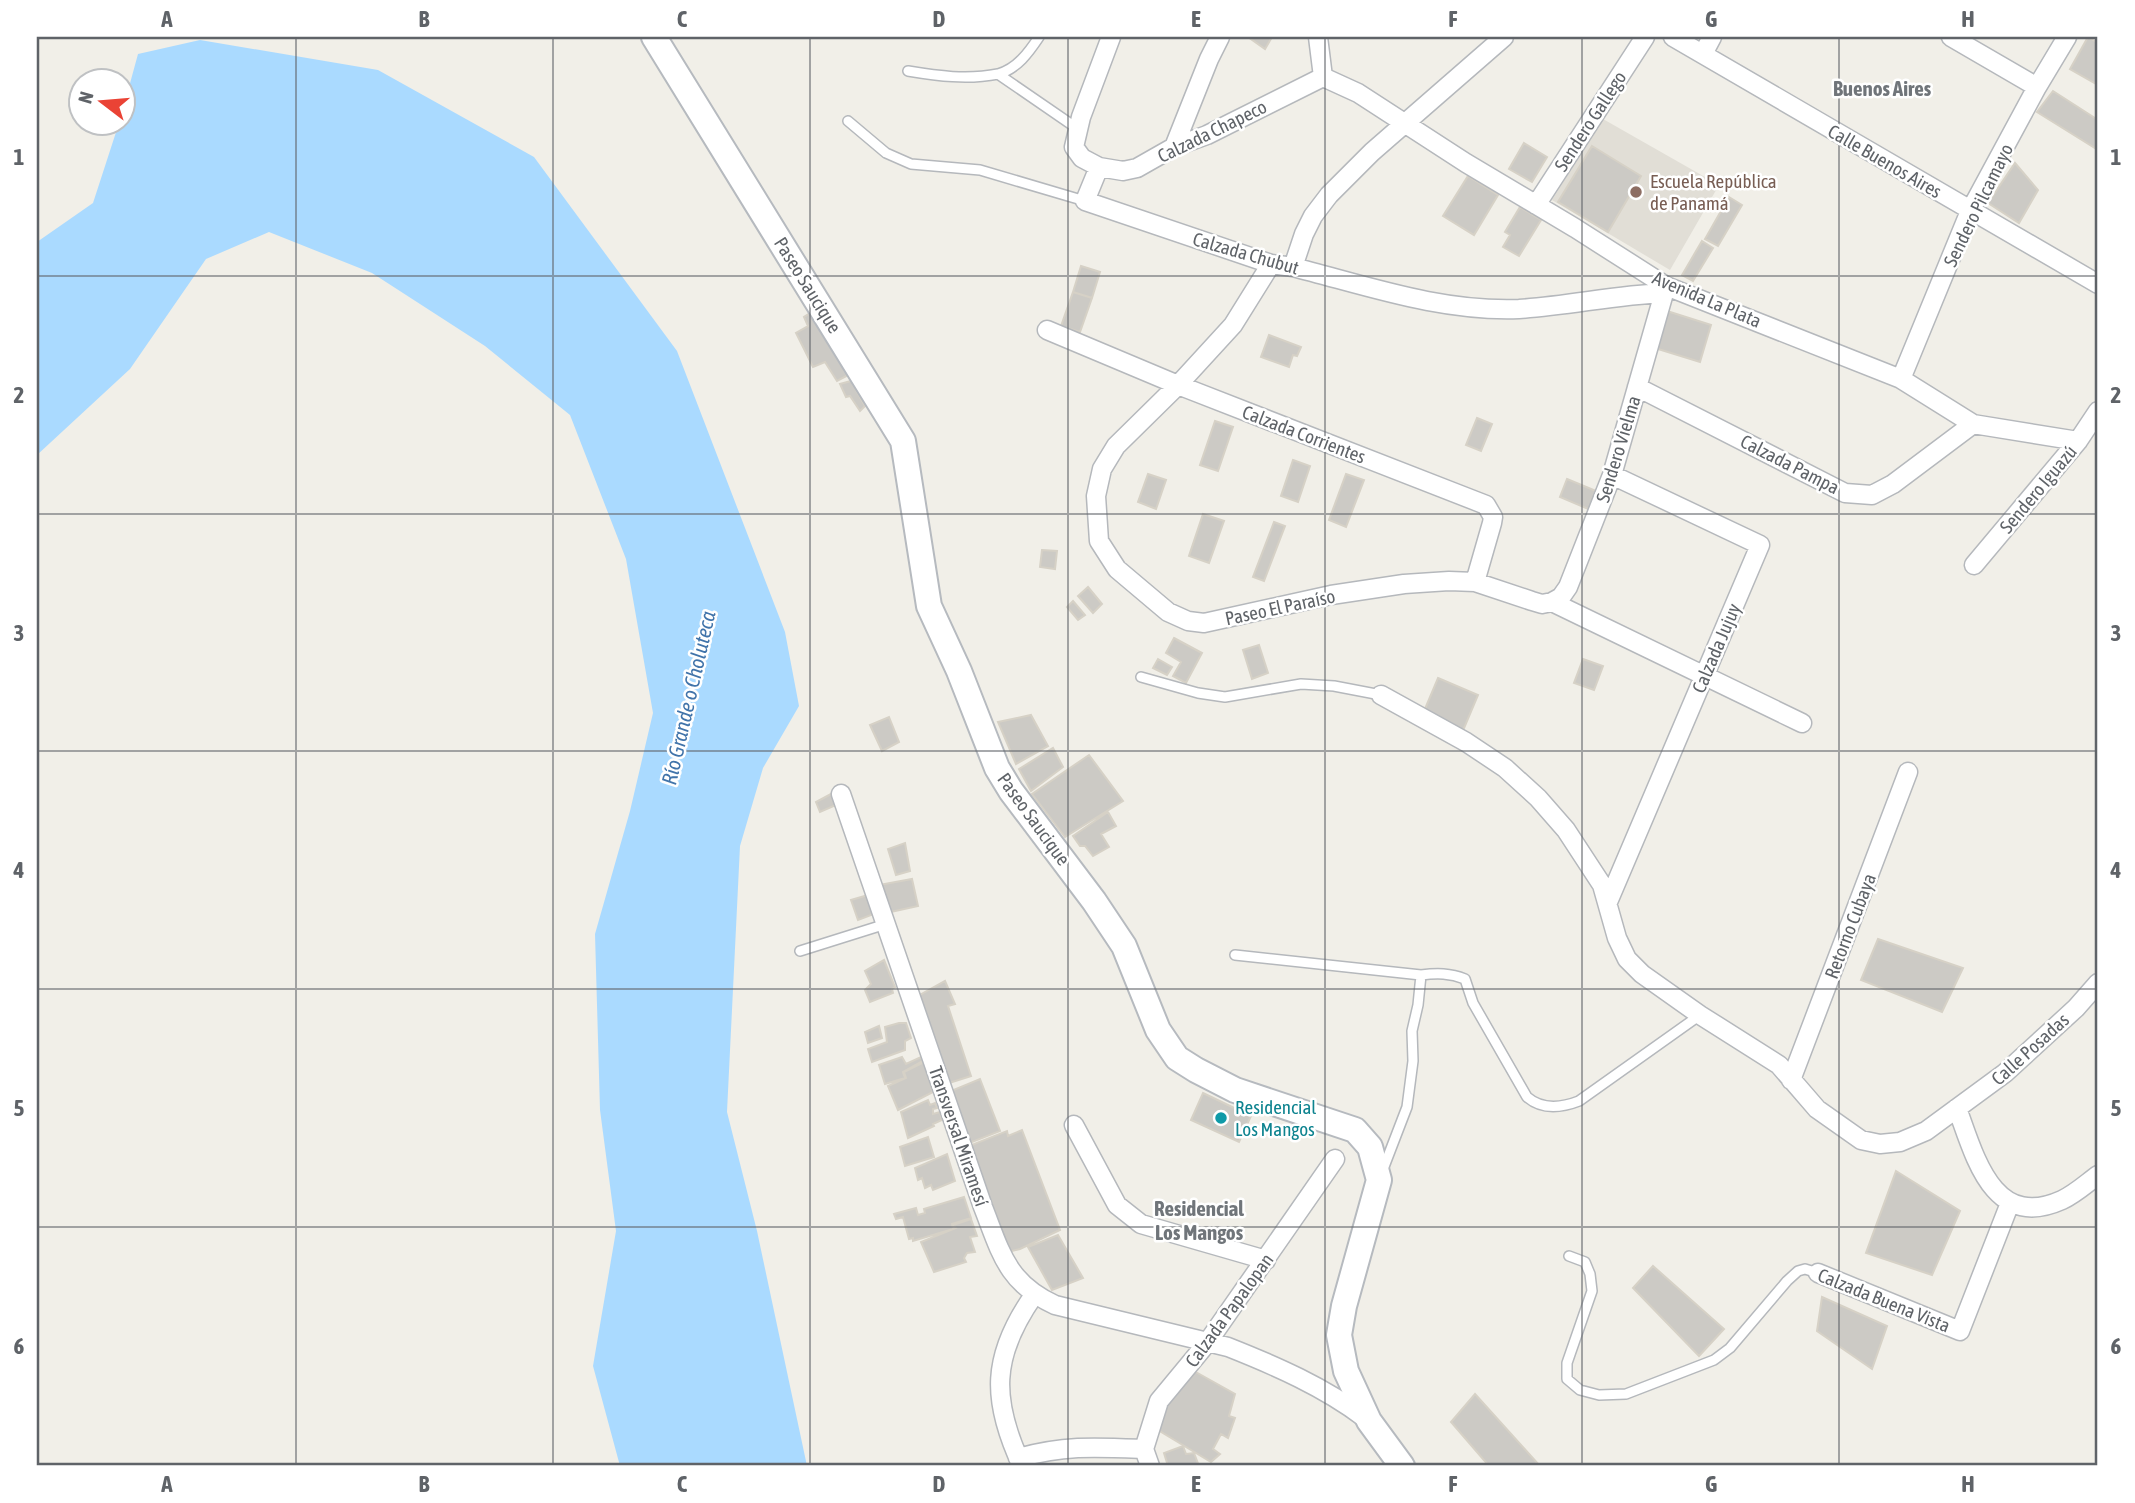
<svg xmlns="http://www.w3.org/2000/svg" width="2135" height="1503" viewBox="0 0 2135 1503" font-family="'Asap Condensed',sans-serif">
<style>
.education{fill:#e1ded6}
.water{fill:#aadaff}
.building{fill:#cccac5;stroke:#d6d1c6;stroke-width:2}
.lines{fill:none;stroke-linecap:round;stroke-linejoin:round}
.lane-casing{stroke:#b5b8bc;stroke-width:12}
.street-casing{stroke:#b5b8bc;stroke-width:21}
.secondary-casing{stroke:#b6babf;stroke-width:28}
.lane{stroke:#fff;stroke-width:9}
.street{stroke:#fff;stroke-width:18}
.secondary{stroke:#fff;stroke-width:24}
.grid{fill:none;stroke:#5f6368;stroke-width:2;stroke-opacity:0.55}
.education-dot{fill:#8d6e63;stroke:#fff;stroke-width:2.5}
.culture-dot{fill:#0f9aa8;stroke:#fff;stroke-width:2.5}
.labels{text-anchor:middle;stroke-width:5;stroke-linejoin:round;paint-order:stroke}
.street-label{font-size:19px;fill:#5f6368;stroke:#fff}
.education-label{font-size:19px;fill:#785e54;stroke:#fff;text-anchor:start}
.culture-label{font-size:19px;fill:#0d838f;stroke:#fff;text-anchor:start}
.neighbourhood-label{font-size:21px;font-weight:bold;fill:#70757a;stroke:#fff}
.water-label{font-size:21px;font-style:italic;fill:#4174aa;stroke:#fff}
.neatline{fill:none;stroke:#5f6368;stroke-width:2.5}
.grid-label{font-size:23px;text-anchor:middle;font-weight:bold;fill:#5f6368}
</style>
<rect width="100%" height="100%" fill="#f1efe8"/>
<path class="education" d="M1603 119 1719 185 1670 270 1552 200Z"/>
<path class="water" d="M200 40 378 70 534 157 677 351 785 632 799 706 763 768 740 846 727 1112 757 1231 807 1466H620L593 1366 616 1231 600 1110 595 934 630 811 653 713 626 559 570 415 485 346 372 273 269 232 206 259 130 369 37 455V242L93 203 119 123 122 122 123 109 138 54Z"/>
<path class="building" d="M1248 37H1272L1265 49Z
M2088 37 2098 43V85L2070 69Z
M2053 91 2098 120V150L2037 112Z
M1524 143 1547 157 1532 182 1509 169Z
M1592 146 1641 176 1608 232 1558 202Z
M2015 163 2038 190 2019 223 1988 203Z
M1468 176 1498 195 1474 235 1443 216Z
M1729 197 1742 205 1718 246 1705 239Z
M1520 207 1541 220 1519 256 1503 247 1510 235 1505 232Z
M1702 241 1713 248 1693 281 1682 275Z
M1081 266 1100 272 1092 298 1073 292Z
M1073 292 1092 298 1080 332 1061 326Z
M815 310 854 372 837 381 825 362 813 367 796 333 808 326 804 317Z
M1667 311 1711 325 1700 362 1655 348Z
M1269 335 1301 347 1297 356 1293 355 1289 367 1261 357Z
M851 381 865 406 860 411 850 396 846 397 840 384Z
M1477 418 1492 424 1481 451 1466 445Z
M1215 421 1233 427 1218 471 1200 465Z
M1293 460 1310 466 1298 502 1281 496Z
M1148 474 1166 480 1156 509 1138 502Z
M1346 474 1364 480 1346 527 1329 520Z
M1567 479 1601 493 1593 511 1560 497Z
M1203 514 1224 521 1209 563 1189 556Z
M1274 522 1285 526 1264 581 1253 577Z
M1042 550 1057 551 1055 569 1040 567Z
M1088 587 1102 604 1093 613 1078 596Z
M1073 601 1085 615 1078 620 1067 607Z
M1174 638 1202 653 1186 683 1173 676 1181 662 1166 653Z
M1259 645 1268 673 1252 679 1243 650Z
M1158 659 1172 667 1167 675 1153 668Z
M1583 659 1603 666 1594 690 1574 683Z
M1438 678 1478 695 1462 733 1422 716Z
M1031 715 1048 746 1016 764 998 722Z
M889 717 899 742 882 751 870 725Z
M1053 748 1063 767 1031 791 1019 769Z
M1089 755 1123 801 1065 837 1032 794Z
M831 794 836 805 820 812 816 802Z
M1108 812 1116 826 1101 834 1109 847 1093 856 1085 846H1080L1073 836Z
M905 843 910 871 896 875 888 849Z
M912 879 918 906 886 913 879 885Z
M868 895 874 914 858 920 851 900Z
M1878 939 1963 968 1942 1012 1861 980Z
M884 960 895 987 892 989 893 993 870 1002 865 990 871 984 865 971Z
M945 981 955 1004 948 1006 971 1076 946 1084 918 996Z
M899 1023H906L911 1038 905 1041V1050L872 1062 868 1049 887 1042 885 1027Z
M879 1026 882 1038 868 1043 865 1032Z
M902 1057 906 1064 921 1057 923 1061 903 1072 905 1078 885 1084 879 1065Z
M924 1062 933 1092 898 1110 888 1086 906 1078 904 1072Z
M980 1079 1000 1131 967 1144 951 1091Z
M1203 1093 1251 1116 1239 1142 1191 1120Z
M928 1100 930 1105 935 1103 937 1108 933 1109V1114L940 1112 942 1120 933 1124 934 1126 908 1138 901 1112Z
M1022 1130 1060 1230 1020 1249 1003 1253 969 1146 1007 1131 1008 1136Z
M928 1137 934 1157 905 1166 900 1147Z
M947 1154 955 1181 933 1190 931 1185 925 1188 922 1178 918 1180 915 1168Z
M1896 1171 1960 1211 1932 1275 1866 1253Z
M964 1197 971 1218 952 1224 953 1229 913 1241V1238L909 1239 903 1217 896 1219 894 1214 916 1208 918 1215 925 1213 924 1209Z
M971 1219 977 1236 970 1237 975 1252 967 1253 964 1258 966 1262 934 1272 921 1242 956 1228 953 1225Z
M1058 1235 1083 1278 1052 1290 1028 1247Z
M1653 1266 1724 1329 1699 1356 1633 1288Z
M1822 1297 1887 1326 1872 1369 1817 1331Z
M1194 1371 1235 1394 1229 1416 1235 1418 1228 1438 1221 1434 1213 1449 1220 1454 1211 1462 1158 1430 1164 1404Z
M1475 1394 1540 1466H1489L1451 1422Z
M1183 1446 1186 1454 1194 1453 1199 1466H1168L1164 1453Z"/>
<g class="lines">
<defs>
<path id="lane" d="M908 71C938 76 967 80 998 74L1078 129
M998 74C1017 69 1029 52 1039 37
M848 121 886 153 911 164 980 170 1085 201
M1141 677 1198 693 1225 697 1301 684 1334 686 1381 695
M800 951 886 924
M1235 955 1421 975 1418 1005 1412 1031 1413 1061 1407 1107 1382 1172
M1421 975C1437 973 1450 973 1465 979L1473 1003 1527 1097C1542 1110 1561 1108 1579 1101L1700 1015
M1569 1256 1585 1262 1590 1274 1592 1291 1567 1363V1379L1580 1390 1599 1395 1626 1394 1714 1360 1730 1348 1787 1281 1798 1271 1805 1269 1818 1273"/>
<path id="street" d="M1111 37 1081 117 1074 147 1082 158 1099 167 1085 201 1271 264 1293 267C1368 286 1441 312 1519 309 1568 306 1615 295 1664 293
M1318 37 1323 77 1358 93 1466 163 1575 228 1666 286 1901 379 1973 424 2078 441
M1673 37 2098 284
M1951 37 2037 87
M1703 54 1712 37
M1174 147 1209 59 1220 37
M1099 167 1123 171 1137 168 1174 147 1207 135 1323 77
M1536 205 1645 37
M1271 264 1233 325 1178 385 1116 446 1102 469 1096 496 1099 541 1117 569 1168 612 1188 621 1204 623 1331 595 1404 584 1449 581 1475 582 1532 601 1542 604 1552 602 1802 723
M1293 267 1304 234 1313 216 1329 195 1372 152 1504 37
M1047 330 1178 385 1486 505 1493 517 1492 523 1475 582
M1901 379 1970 211 2037 87 2067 37
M1637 387 1845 493 1872 495 1893 484 1973 424
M1974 565 2078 441 2098 411
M1552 602 1561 597 1568 587 1612 475 1666 286
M1381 695 1466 742 1505 768 1538 798 1566 830 1602 885 1617 938 1627 959 1642 974 1700 1015 1779 1065 1817 1109 1861 1140 1880 1144 1900 1142 1926 1131 2005 1073 2076 1008 2098 983
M841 794 983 1207C1001 1253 1007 1283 1055 1305L1228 1347C1276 1366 1324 1387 1365 1418
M1608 902 1760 545 1612 475
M1791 1080 1908 772
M1957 1108C1975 1157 1993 1231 2062 1200 2075 1194 2087 1183 2098 1175
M1074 1125 1117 1205 1141 1224 1266 1260
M1818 1273 1960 1331 2010 1203
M1018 1458C1064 1445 1096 1447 1144 1449
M1022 1466C991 1400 991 1356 1034 1295
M1150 1466 1144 1449 1159 1401 1207 1343 1335 1159"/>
<path id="secondary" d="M654 37 903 441 929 606 959 671 997 768 1011 791 1094 901 1124 946 1158 1030 1177 1058 1196 1070 1235 1090 1355 1130 1370 1147 1379 1180 1344 1306 1339 1335 1346 1371 1369 1421 1402 1466"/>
</defs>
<use href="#lane" class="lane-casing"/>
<use href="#street" class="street-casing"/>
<use href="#secondary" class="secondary-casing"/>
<use href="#lane" class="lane"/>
<use href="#street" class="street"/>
<use href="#secondary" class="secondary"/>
</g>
<path class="grid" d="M296 37V1466M553 37V1466M810 37V1466M1068 37V1466M1325 37V1466M1582 37V1466M1839 37V1466M37 276H2098M37 514H2098M37 751H2098M37 989H2098M37 1227H2098"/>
<circle class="education-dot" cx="1636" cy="192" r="7"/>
<circle class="culture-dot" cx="1221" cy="1118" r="7"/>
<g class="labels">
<g class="street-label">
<text transform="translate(1590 121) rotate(-57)" y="7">Sendero Gallego</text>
<text transform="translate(1212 131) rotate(-26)" y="7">Calzada Chapeco</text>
<text transform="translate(1885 161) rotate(30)" y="7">Calle Buenos Aires</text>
<text transform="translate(1978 205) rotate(-64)" y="7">Sendero Pilcamayo</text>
<text transform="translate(1246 253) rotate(16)" y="7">Calzada Chubut</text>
<text transform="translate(808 285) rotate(58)" y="7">Paseo Saucique</text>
<text transform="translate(1707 299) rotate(23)" y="7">Avenida La Plata</text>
<text transform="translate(1304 434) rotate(21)" y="7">Calzada Corrientes</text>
<text transform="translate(1618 449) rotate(-73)" y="7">Sendero Vielma</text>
<text transform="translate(1790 464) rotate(27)" y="7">Calzada Pampa</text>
<text transform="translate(2038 489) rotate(-50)" y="7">Sendero Iguazú</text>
<text transform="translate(1280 607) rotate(-12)" y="7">Paseo El Paraíso</text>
<text transform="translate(1716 648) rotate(-67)" y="7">Calzada Jujuy</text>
<text transform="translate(1034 819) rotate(54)" y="7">Paseo Saucique</text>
<text transform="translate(1850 926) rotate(-69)" y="7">Retorno Cubaya</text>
<text transform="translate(2030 1049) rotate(-42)" y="7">Calle Posadas</text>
<text transform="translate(959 1136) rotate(71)" y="7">Transversal Miramesí</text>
<text transform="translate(1884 1300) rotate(22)" y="7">Calzada Buena Vista</text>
<text transform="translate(1229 1310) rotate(-54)" y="7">Calzada Papalopan</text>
</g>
<g class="education-label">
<text x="1650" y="188">Escuela República<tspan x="1650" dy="22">de Panamá</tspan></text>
</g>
<g class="culture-label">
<text x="1235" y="1114">Residencial<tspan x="1235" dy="22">Los Mangos</tspan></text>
</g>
<g class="neighbourhood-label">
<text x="1882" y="96">Buenos Aires</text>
<text x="1199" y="1216">Residencial<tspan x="1199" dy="24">Los Mangos</tspan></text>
</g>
<g class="water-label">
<text transform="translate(689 698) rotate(-77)" y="7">Río Grande o Choluteca</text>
</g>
</g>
<rect width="2135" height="1503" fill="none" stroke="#ffffff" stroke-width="77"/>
<g transform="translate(102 102) rotate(286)"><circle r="33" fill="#ffffff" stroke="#bfc1c3" stroke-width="2"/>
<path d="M0-5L12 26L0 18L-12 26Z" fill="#ea4335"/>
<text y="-10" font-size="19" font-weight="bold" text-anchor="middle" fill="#5f6368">N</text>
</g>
<rect x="38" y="38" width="2058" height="1426" class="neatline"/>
<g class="grid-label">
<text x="167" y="27">A</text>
<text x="424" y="27">B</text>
<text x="682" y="27">C</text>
<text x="939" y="27">D</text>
<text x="1196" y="27">E</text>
<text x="1453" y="27">F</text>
<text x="1711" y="27">G</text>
<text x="1968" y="27">H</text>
<text x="19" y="165">1</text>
<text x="2116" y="165">1</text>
<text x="19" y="403">2</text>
<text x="2116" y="403">2</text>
<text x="19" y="641">3</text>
<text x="2116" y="641">3</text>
<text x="19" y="878">4</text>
<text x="2116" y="878">4</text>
<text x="19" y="1116">5</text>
<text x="2116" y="1116">5</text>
<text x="19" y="1354">6</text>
<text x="2116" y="1354">6</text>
<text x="167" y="1492">A</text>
<text x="424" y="1492">B</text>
<text x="682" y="1492">C</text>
<text x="939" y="1492">D</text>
<text x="1196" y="1492">E</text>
<text x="1453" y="1492">F</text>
<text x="1711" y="1492">G</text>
<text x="1968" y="1492">H</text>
</g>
</svg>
